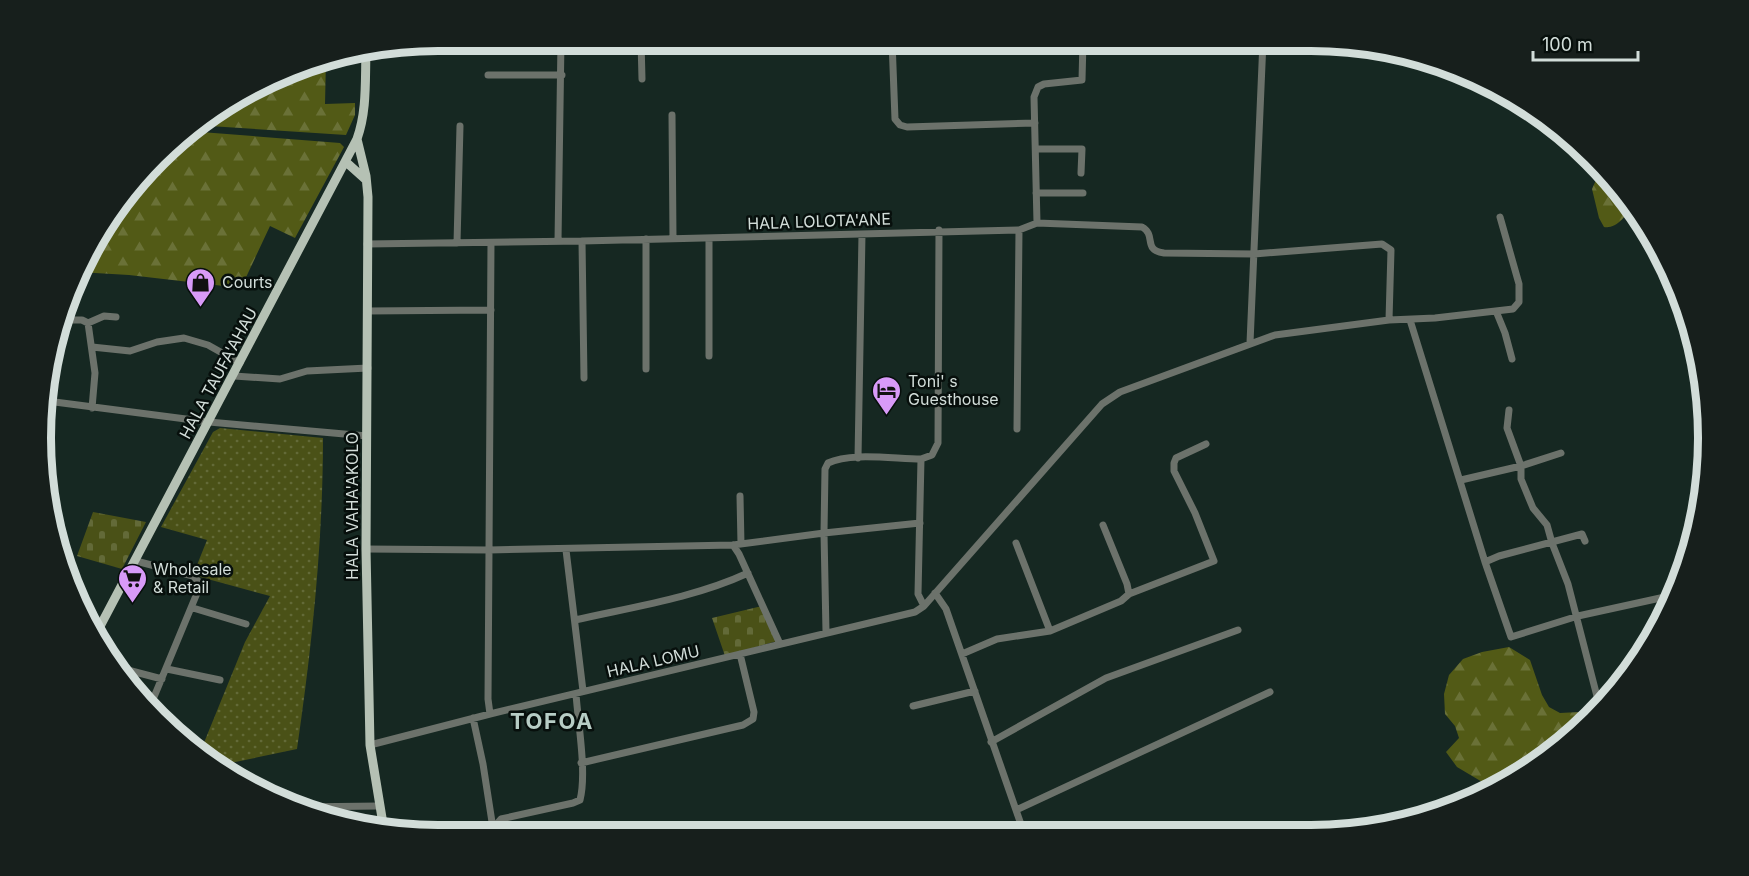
<svg xmlns="http://www.w3.org/2000/svg" width="1749" height="876" viewBox="0 0 1749 876" font-family="Inter,sans-serif">
<style>
.grass{fill:url(#grass-dots)}
.forest{fill:url(#forest-firs)}
.cemetery{fill:url(#cemetery-stones)}
.garden{fill:#4a5117}
.lines{fill:none;stroke-linecap:round;stroke-linejoin:round}
.minor{stroke:#6c726b;stroke-width:7}
.major{stroke:#b5c1b4;stroke-width:9}
.labels{text-anchor:middle;stroke-width:5;stroke-linejoin:round;paint-order:stroke}
.street-label{font-size:16px;fill:#d2ddd9;stroke:#070f0c}
.poi-label{font-size:16px;fill:#d2ddd9;stroke:#070f0c;text-anchor:start}
.district-label{font-size:22px;font-weight:bold;letter-spacing:1.5px;fill:#b7cdc5;stroke:#070f0c}
.rim{fill:none;stroke:#d2ddd9;stroke-width:8}
</style>
<defs>
<pattern id="grass-dots" width="8" height="8" patternUnits="userSpaceOnUse" patternTransform="scale(1.5)"><rect width="8" height="8" fill="#4a5117"/><path d="M2 2h.1M6 6h.1" fill="none" stroke="#636a38" stroke-width="1.8" stroke-linecap="round"/></pattern>
<pattern id="forest-firs" width="22" height="20" patternUnits="userSpaceOnUse" patternTransform="scale(1.5)"><rect width="22" height="20" fill="#525a16"/><path d="M5 1l3.5 6h-7zM16 11l3.5 6h-7z" fill="#6a7137"/></pattern>
<pattern id="cemetery-stones" width="16" height="16" patternUnits="userSpaceOnUse" patternTransform="scale(1.5)"><rect width="16" height="16" fill="#4a5117"/><path d="M2 7V4a2 2 0 0 1 4 0v3zM10 15v-3a2 2 0 0 1 4 0v3z" fill="#636a38"/></pattern>
</defs>
<rect width="100%" height="100%" fill="#162822"/>
<path class="grass" d="M220 428 323 438C323 542 312 646 297 749L221 765 201 750 245 642 270 596 193 575 207 540 161 527 213 432Z"/>
<path class="forest" d="M326 59 325 104 355 103V115L346 135 194 125 310 62Z
M188 131 340 143 344 147 295 238 270 226 241 288 129 275 78 272 107 217Z
M1610 176 1632 207C1625 216 1617 229 1604 227L1599 218 1592 189 1596 180Z
M1509 647 1530 660 1542 695 1549 707 1560 713 1598 711 1532 768 1494 789 1457 767 1446 752 1459 738 1455 726 1445 714 1444 694 1449 675 1463 659 1482 652Z"/>
<path class="cemetery" d="M93 512 146 522 122 569 77 556Z
M762 606 777 641 725 656 712 618Z"/>
<path class="garden" d="M46 439 53 441 46 495 44 490Z"/>
<g class="lines">
<path class="minor" d="M641 41 642 79
M789 41V50
M892 41 895 119 900 125 907 127 1035 123
M1040 46 1083 44
M488 75H562
M672 115 673 238
M1036 149H1082L1081 173
M1036 193H1083
M1037 223 1034 97 1038 87 1044 84 1082 80 1083 41
M709 238V356
M646 239V369
M558 241 561 41
M582 241 584 378
M457 243 460 126
M491 243 489 550 733 545 824 533 825 469 828 463C850 452 895 459 921 459
M367 244 582 241 1019 230 1037 223 1142 227C1157 235 1142 250 1164 253L1254 254 1382 244 1391 250 1389 320
M367 311 491 310
M1496 311 1505 333 1512 359
M60 320H82L88 323 104 316 116 317
M1410 320 1485 562
M88 323 95 373 92 408
M1250 343 1263 41
M92 347 130 351 157 342 184 338 208 345 240 363
M234 376 280 379 307 371 368 368
M47 401 209 422 367 436
M1509 410 1507 428 1521 466V479L1533 508 1547 525 1552 543 1568 584 1600 708
M1017 429 1019 230
M858 458 862 234
M1461 480 1521 466 1561 453
M740 496 741 544
M1585 541 1582 534 1499 556 1485 562 1511 637 1578 616 1674 595
M1016 543 1050 631
M733 545 739 554 780 644
M366 549 489 550 488 699 490 714
M566 550 583 691
M136 561 193 576 199 582 200 586 149 709
M935 593 946 609 1024 833
M1129 594 1214 561 1195 513 1174 471V463L1176 458 1206 444
M924 606 918 594 921 459 932 455 938 443 939 230
M193 608 246 624
M575 620C632 607 694 598 748 573
M826 632 824 533 920 523
M962 654 997 639 1050 631 1121 601 1129 594 1127 584 1103 525
M120 668 162 679
M167 669 220 680
M913 706 975 691
M473 718 483 764 492 822 495 826
M991 742 1106 678 1238 630
M370 745 490 714 915 612 924 606 1102 404 1120 392 1275 335 1389 320 1435 318 1513 309 1519 302V284L1500 217
M581 763 743 725 753 719 754 712 740 654
M295 807 379 806
M1016 810 1270 692
M496 834 495 826 501 819 573 803 580 800C587 773 578 723 576 694"/>
<path class="major" d="M357 139 366 176 368 197 366 549 370 745 384 830
M346 162 365 179
M96 634 357 139C367 111 365 82 366 52"/>
</g>
<defs>
<symbol id="shop-pin" viewBox="-11 -11 22 30"><path d="M0 17L-7.5 6A9.5 9.5 0 1 1 7.5 6Z" fill="#d89af8" stroke="#070f0c"/><path d="M-5-2.5h2.3a2.7 3.5 0 0 1 5.4 0H5L5.5 6h-11ZM-1.5-2.5h3a1.5 2.3 0 0 0-3 0Z" fill="#111"/></symbol>
<symbol id="hotel-pin" viewBox="-11 -11 22 30"><path d="M0 17L-7.5 6A9.5 9.5 0 1 1 7.5 6Z" fill="#d89af8" stroke="#070f0c"/><path d="M-6-4.5h1.5V1H6V5H4.5V3h-9V5H-6ZM-4 0a1.8 1.8 0 1 1 3.6 0ZM.5 0V-2.5h3Q6-2.5 6 0Z" fill="#111"/></symbol>
<symbol id="supermarket-pin" viewBox="-11 -11 22 30"><path d="M0 17L-7.5 6A9.5 9.5 0 1 1 7.5 6Z" fill="#d89af8" stroke="#070f0c"/><path d="M-6-5.5h2.5l.6 2H6L4.5 2H-2.5L-4.4-4H-6ZM-1.5 3.2a1.3 1.3 0 1 0 .1 0ZM3 3.2a1.3 1.3 0 1 0 .1 0Z" fill="#111"/></symbol>
</defs>
<g fill-rule="evenodd">
<use href="#shop-pin" x="184" y="266" width="33" height="45"/>
<use href="#hotel-pin" x="870" y="374" width="33" height="45"/>
<use href="#supermarket-pin" x="116" y="562" width="33" height="45"/>
</g>
<g class="labels">
<g class="street-label">
<text transform="translate(819 221) rotate(-2)" y="6">HALA LOLOTA'ANE</text>
<text transform="translate(218 373) rotate(-62)" y="6">HALA TAUFA'AHAU</text>
<text transform="translate(352 506) rotate(-90)" y="6">HALA VAHA'AKOLO</text>
<text transform="translate(653 661) rotate(-13)" y="6">HALA LOMU</text>
</g>
<g class="poi-label">
<text x="222" y="288">Courts</text>
<text x="908" y="387">Toni' s<tspan x="908" dy="18">Guesthouse</tspan></text>
<text x="153" y="575">Wholesale<tspan x="153" dy="18">&amp; Retail</tspan></text>
</g>
<g class="district-label">
<text x="552" y="729">TOFOA</text>
</g>
</g>
<path d="M0 0H1749V876H0ZM438 51H1311A387 387 0 0 1 1698 438V438A387 387 0 0 1 1311 825H438A387 387 0 0 1 51 438V438A387 387 0 0 1 438 51Z" fill="#171f1c" fill-rule="evenodd"/>
<path class="rim" d="M438 51H1311A387 387 0 0 1 1698 438V438A387 387 0 0 1 1311 825H438A387 387 0 0 1 51 438V438A387 387 0 0 1 438 51Z"/>
<path d="M1533 51v9h105v-9" fill="none" stroke="#d2ddd9" stroke-width="3"/>
<text x="1542" y="51" font-size="18" fill="#d2ddd9" stroke="#070f0c" stroke-width="4.5" paint-order="stroke">100 m</text>
</svg>
